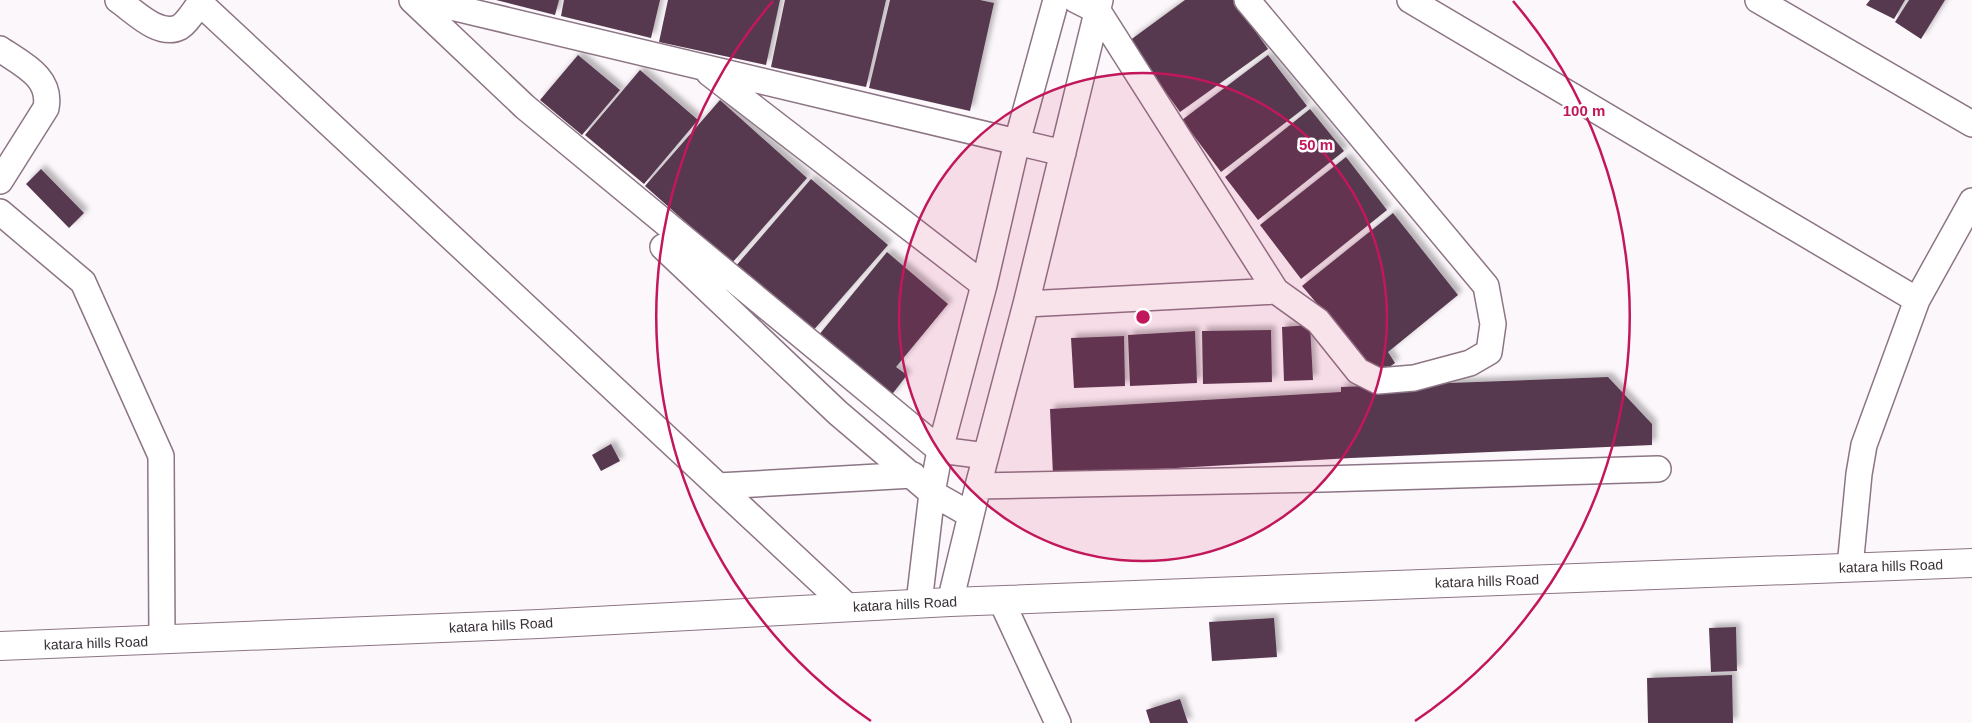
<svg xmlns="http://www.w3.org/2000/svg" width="1972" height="723" viewBox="0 0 1972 723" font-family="Helvetica,sans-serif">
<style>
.building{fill:#57394f;filter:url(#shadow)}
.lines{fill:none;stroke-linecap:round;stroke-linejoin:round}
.minor-casing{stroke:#8c7585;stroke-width:28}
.secondary-casing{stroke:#8c7585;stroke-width:30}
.minor{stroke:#fff;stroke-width:25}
.secondary{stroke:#fff;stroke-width:28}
.ring{fill:none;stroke:#c2185b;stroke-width:2.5}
.labels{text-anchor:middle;stroke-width:5;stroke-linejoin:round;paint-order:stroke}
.street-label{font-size:14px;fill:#393037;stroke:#fff}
.centre{fill:#c2185b;stroke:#fff;stroke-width:2.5}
.ring-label{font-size:15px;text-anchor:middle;font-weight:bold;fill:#c2185b;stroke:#fff;stroke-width:5;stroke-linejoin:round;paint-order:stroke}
</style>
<defs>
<filter id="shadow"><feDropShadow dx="4.5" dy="-4.5" stdDeviation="2.5" flood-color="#0004"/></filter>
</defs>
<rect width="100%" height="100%" fill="#fcf7fb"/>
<path class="building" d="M496 0H559L555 15Z
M564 0H660L651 38 561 16Z
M668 0H780L766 65 659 42Z
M785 0H886L866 87 771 67Z
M890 0H980L994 3 970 111 869 88Z
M1185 0H1233L1268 49 1180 112 1129 41Z
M1870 0H1905L1894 19 1866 5Z
M1909 0H1945L1921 39 1895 22Z
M578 55 620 90 582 135 540 100Z
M1268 55 1307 106 1221 172 1182 120Z
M640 70 698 120 644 184 585 135Z
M720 100 807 178 732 263 645 186Z
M1310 109 1344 151 1258 220 1225 177Z
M1346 157 1387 210 1301 279 1260 225Z
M41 169 84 213 69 228 26 184Z
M811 179 888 245 811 333 735 267Z
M1393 213 1458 295 1388 352 1395 363 1378 375 1302 286Z
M887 252 948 304 896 367 907 375 890 397 818 336Z
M1310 325 1313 380 1284 381 1282 327Z
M1271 330 1272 382 1203 384 1202 331Z
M1195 331 1197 383 1130 386 1128 335Z
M1124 336 1125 386 1074 388 1071 338Z
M1608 377 1652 424V445L1351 458 1053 475 1050 409 1341 392V387Z
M611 444 620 461 601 471 592 455Z
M1274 618 1277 657 1212 661 1209 622Z
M1736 627 1737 671 1711 672 1709 628Z
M1732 675 1733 723H1648L1647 678Z
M1180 699 1188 723H1150L1146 710Z"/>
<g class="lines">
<defs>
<path id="minor" d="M118 0C134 11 159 38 180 27 188 22 196 8 202 0
M412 0 525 107 940 450 986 456
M422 0 1063 153
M1247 0 1486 286 1493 324 1489 352 1470 363 1414 378 1378 381 1358 371 1318 321 1276 291
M1410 0 1917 300 1972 201
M1758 0 1972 124
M200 3 848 607
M0 49C22 64 52 77 46 108L0 181
M709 73 984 285
M0 212 83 282 161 456 162 640
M663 247 838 413 932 493 971 515
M1026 304 1276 291 1098 11 1076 0
M718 486 913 475
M978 486 1322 479 1658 469
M1850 567 1859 474 1864 445 1917 300
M1001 600 1058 723
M950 602 978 486 1026 304 1100 0
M919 603 932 493 940 450 984 285 1017 142 1056 0"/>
<path id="secondary" d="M0 646 539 624 950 602 1972 563"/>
</defs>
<use href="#minor" class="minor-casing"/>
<use href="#secondary" class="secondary-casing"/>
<use href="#minor" class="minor"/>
<use href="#secondary" class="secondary"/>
</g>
<circle cx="1143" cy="317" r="244" fill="#c2185b" fill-opacity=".12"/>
<g class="ring">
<circle cx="1143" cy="317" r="244"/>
<path d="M871 721A487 487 0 0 1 773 1M1513 1A487 487 0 0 1 1415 721"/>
</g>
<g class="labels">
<g class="street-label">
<text transform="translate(1891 566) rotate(-2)" y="5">katara hills Road</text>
<text transform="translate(1487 581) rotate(-2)" y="5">katara hills Road</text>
<text transform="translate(905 604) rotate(-3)" y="5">katara hills Road</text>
<text transform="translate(501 625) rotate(-3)" y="5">katara hills Road</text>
<text transform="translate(96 643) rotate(-2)" y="5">katara hills Road</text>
</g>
</g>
<circle cx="1143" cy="317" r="8" class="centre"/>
<g class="ring-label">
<text x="1584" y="116">100 m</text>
<text x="1316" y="150">50 m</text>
</g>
</svg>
